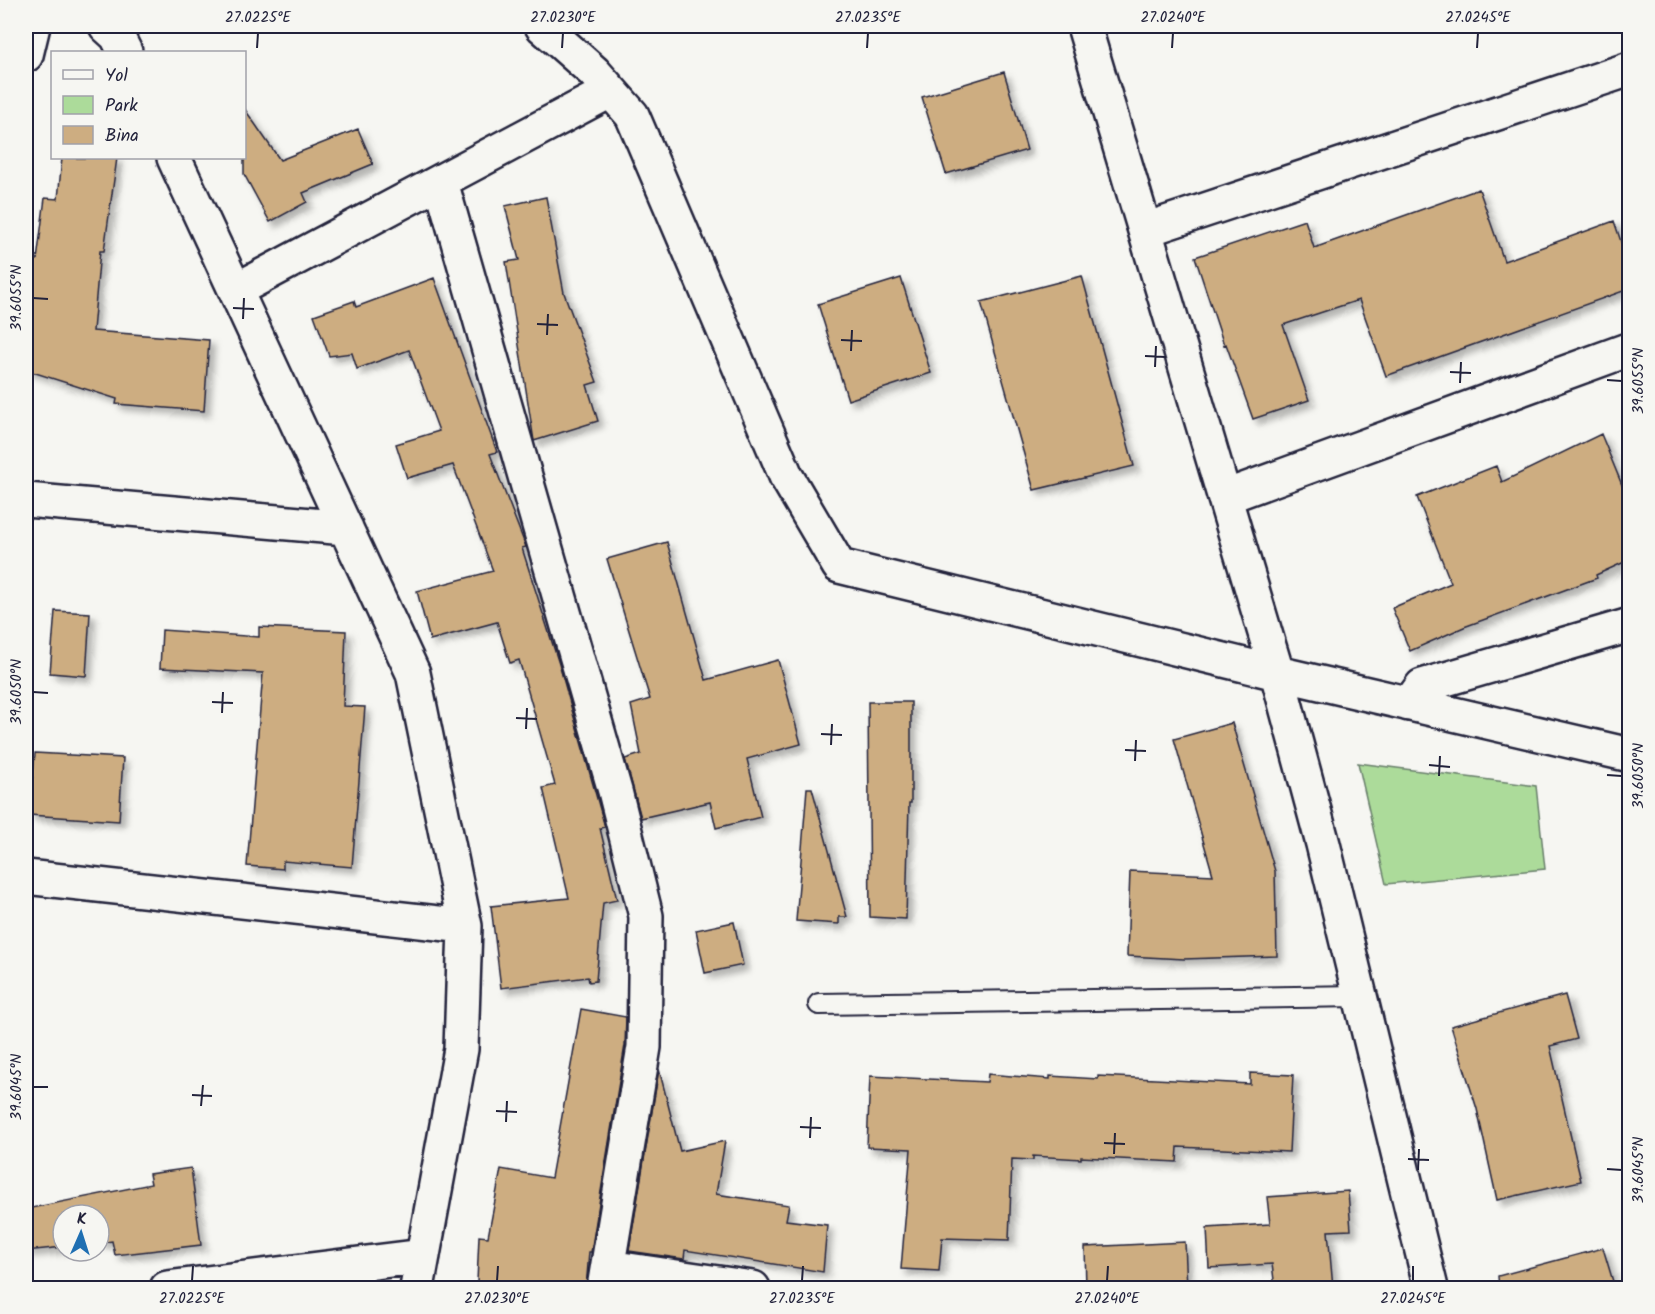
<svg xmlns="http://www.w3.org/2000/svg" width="1655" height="1314" viewBox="0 0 1655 1314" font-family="Kalam,sans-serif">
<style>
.green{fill:#acdb9a;stroke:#677e6a;stroke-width:1.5}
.building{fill:#cdad81;stroke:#22223b;stroke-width:1.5;filter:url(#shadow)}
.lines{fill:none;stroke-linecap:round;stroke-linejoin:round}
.service-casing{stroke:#22223b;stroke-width:24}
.minor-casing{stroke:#22223b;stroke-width:38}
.service{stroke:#f6f6f2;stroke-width:20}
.minor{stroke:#f6f6f2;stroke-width:33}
.ticks{fill:none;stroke:#22223b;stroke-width:2}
.neatline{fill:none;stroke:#22223b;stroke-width:2}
.ticks-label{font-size:15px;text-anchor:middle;fill:#22223b}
</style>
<defs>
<filter id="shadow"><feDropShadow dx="5.5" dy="5.5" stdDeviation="3" flood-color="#0004"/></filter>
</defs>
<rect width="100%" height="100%" fill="#f6f6f2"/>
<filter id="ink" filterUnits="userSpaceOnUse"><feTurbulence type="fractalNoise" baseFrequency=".0167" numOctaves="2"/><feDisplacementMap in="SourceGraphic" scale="12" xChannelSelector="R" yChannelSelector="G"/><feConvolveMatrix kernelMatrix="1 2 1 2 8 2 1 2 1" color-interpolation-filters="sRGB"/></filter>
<g filter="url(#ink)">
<path class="green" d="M1358 763 1536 786 1545 869 1386 884Z"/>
<path class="building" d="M1004 72 1027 150 946 174 922 97Z
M244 108 280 160 358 129 373 164 303 193 307 202 270 222 244 174Z
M62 158H117L104 251H100L93 331 209 340 204 411 116 404 117 399 26 370V317L31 260H37L45 198 58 199Z
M1479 189 1504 261 1614 221 1629 265V289L1386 376 1359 300 1283 325 1309 400 1253 419 1226 344 1224 345 1195 257 1305 220 1314 248Z
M546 197 564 293 597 382 587 385 598 421 534 441 506 262 519 260 505 206Z
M1082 276 1134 466 1034 490 981 302Z
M434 278 497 452 490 454 526 547 522 548 559 664 605 827 600 828 617 900 603 903 596 981 589 982 588 977 501 988 491 906 569 898 543 788 555 785 519 660 510 663 497 622 430 640 417 591 493 571 453 465 407 478 396 444 439 431 409 350 357 369 352 353 329 356 314 315 354 301 356 307Z
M901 278 931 373 848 400 818 304Z
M1601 434 1629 502V560L1596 575 1597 578 1464 627 1410 651 1392 608 1451 583 1417 497 1496 466 1502 482Z
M667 542 706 680 778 660 801 744 747 759 761 817 716 828 710 802 641 818 625 759 641 754 631 705 650 699 607 559Z
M55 611 90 613 86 676 50 673Z
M259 627 346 631 343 706 365 707 352 867 283 861V869L247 866 263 673 160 668 162 630 259 637Z
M868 702H911V803H909L906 919 870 917Z
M1232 723 1275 871 1277 956 1184 959 1127 956 1130 871 1213 875 1174 739Z
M35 753 123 758 119 821 29 815Z
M807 788H812L847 917H839V924L796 921Z
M734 922 743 965 705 973 696 930Z
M1565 995 1577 1039 1550 1046 1581 1181 1497 1200 1477 1109 1451 1026Z
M581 1009 626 1017 625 1045 591 1252H589L586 1288 477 1282 479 1236 488 1237 501 1169 551 1178Z
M659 1069 680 1151 725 1141 716 1194 789 1205 786 1220 827 1225 823 1272 685 1250 684 1259 629 1251Z
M1250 1073 1293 1075 1289 1152 1178 1147 1177 1162 1081 1157V1159L1033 1156V1160L1012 1159 1009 1240 942 1238 939 1271 901 1269 911 1149 867 1147 870 1076 987 1082 988 1074 1050 1079V1076L1098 1079V1076L1250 1084Z
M191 1168 201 1245 115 1255 112 1241 99 1243V1215H63V1247L26 1251V1209L151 1184 149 1174Z
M1348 1191 1351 1230 1328 1231 1333 1288H1275L1272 1264 1209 1268 1207 1228 1270 1224 1267 1197Z
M1185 1242 1187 1288H1086L1085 1247Z
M1603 1248 1615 1288H1499L1498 1276Z"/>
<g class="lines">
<defs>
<path id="service" d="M819 1004 1360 996"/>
<path id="minor" d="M106 26 117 36 125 52
M542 26 594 72 632 115 786 476 839 566 1277 673 1630 755
M1084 26 1277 673 1323 844 1431 1288
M26 55 33 26
M174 158 413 673 465 926 461 1049 417 1288
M441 182 615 791 646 916 644 1047 604 1288
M1145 230 1630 69
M236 290 610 91
M1225 497 1630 349
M26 500 346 528
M1409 704 1422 686 1630 625
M26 877 465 926
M608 1267 753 1288
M167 1288 423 1256"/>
</defs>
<use href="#service" class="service-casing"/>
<use href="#minor" class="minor-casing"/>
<use href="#service" class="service"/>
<use href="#minor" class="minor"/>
</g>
</g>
<path class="ticks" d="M257 48 258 33M562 48 563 33M867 48 868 33M1172 48 1173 33M1477 48 1478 33M33 298 48 299M233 308 254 309M243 319 244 298M537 324 558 325M547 335 548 314M841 340 862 341M851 351 852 330M1145 356 1166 357M1155 367 1156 346M1450 372 1471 373M1607 380 1622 381M1460 383 1461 362M33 692 48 693M212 702 233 703M222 713 223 692M516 718 537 719M526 729 527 708M821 734 842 735M831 745 832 724M1125 750 1146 751M1135 761 1136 740M1429 765 1450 767M1607 775 1622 776M1439 776 1440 756M33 1087H48M192 1095 212 1096M201 1106 203 1085M496 1111 517 1112M506 1122 507 1101M800 1127 821 1128M810 1138 811 1117M1104 1143 1125 1144M1114 1154 1115 1133M1408 1159 1429 1160M1607 1169 1622 1170M1418 1170 1419 1149M192 1281 193 1266M497 1281 498 1266M802 1281 803 1266M1107 1281 1108 1266M1413 1281V1266"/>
<rect width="1655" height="1314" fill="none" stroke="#f6f6f2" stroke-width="66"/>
<rect x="51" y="51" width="195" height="108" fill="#f6f6f2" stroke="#a1a1a9" stroke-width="1.5"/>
<rect x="63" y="70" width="30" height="9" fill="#f6f6f2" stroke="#a1a1a9" stroke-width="1.5"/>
<text x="105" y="81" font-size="18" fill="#22223b">Yol</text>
<rect x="63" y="96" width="30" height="18" fill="#acdb9a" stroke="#a1a1a9" stroke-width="1.5"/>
<text x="105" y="111" font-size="18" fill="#22223b">Park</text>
<rect x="63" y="126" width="30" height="18" fill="#cdad81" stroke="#a1a1a9" stroke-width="1.5"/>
<text x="105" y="141" font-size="18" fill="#22223b">Bina</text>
<g transform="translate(81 1233) rotate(3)"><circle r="28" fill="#f6f6f2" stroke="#a1a1a9" stroke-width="1.5"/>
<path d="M0-4.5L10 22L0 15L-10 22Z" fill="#1f6fb2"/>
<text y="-9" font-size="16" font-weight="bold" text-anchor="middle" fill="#22223b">K</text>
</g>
<rect x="33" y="33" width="1589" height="1248" class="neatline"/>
<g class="ticks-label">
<text x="258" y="22">27.0225°E</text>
<text x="563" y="22">27.0230°E</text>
<text x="868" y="22">27.0235°E</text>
<text x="1173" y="22">27.0240°E</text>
<text x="1478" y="22">27.0245°E</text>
<text transform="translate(16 298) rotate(-90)" y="5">39.6055°N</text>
<text transform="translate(1638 381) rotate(-90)" y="5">39.6055°N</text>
<text transform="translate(16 692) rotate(-90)" y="5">39.6050°N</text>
<text transform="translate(1638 776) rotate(-90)" y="5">39.6050°N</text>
<text transform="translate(16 1087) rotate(-90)" y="5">39.6045°N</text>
<text transform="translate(1638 1170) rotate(-90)" y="5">39.6045°N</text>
<text x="192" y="1303">27.0225°E</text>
<text x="497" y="1303">27.0230°E</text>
<text x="802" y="1303">27.0235°E</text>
<text x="1107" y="1303">27.0240°E</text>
<text x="1413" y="1303">27.0245°E</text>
</g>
</svg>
